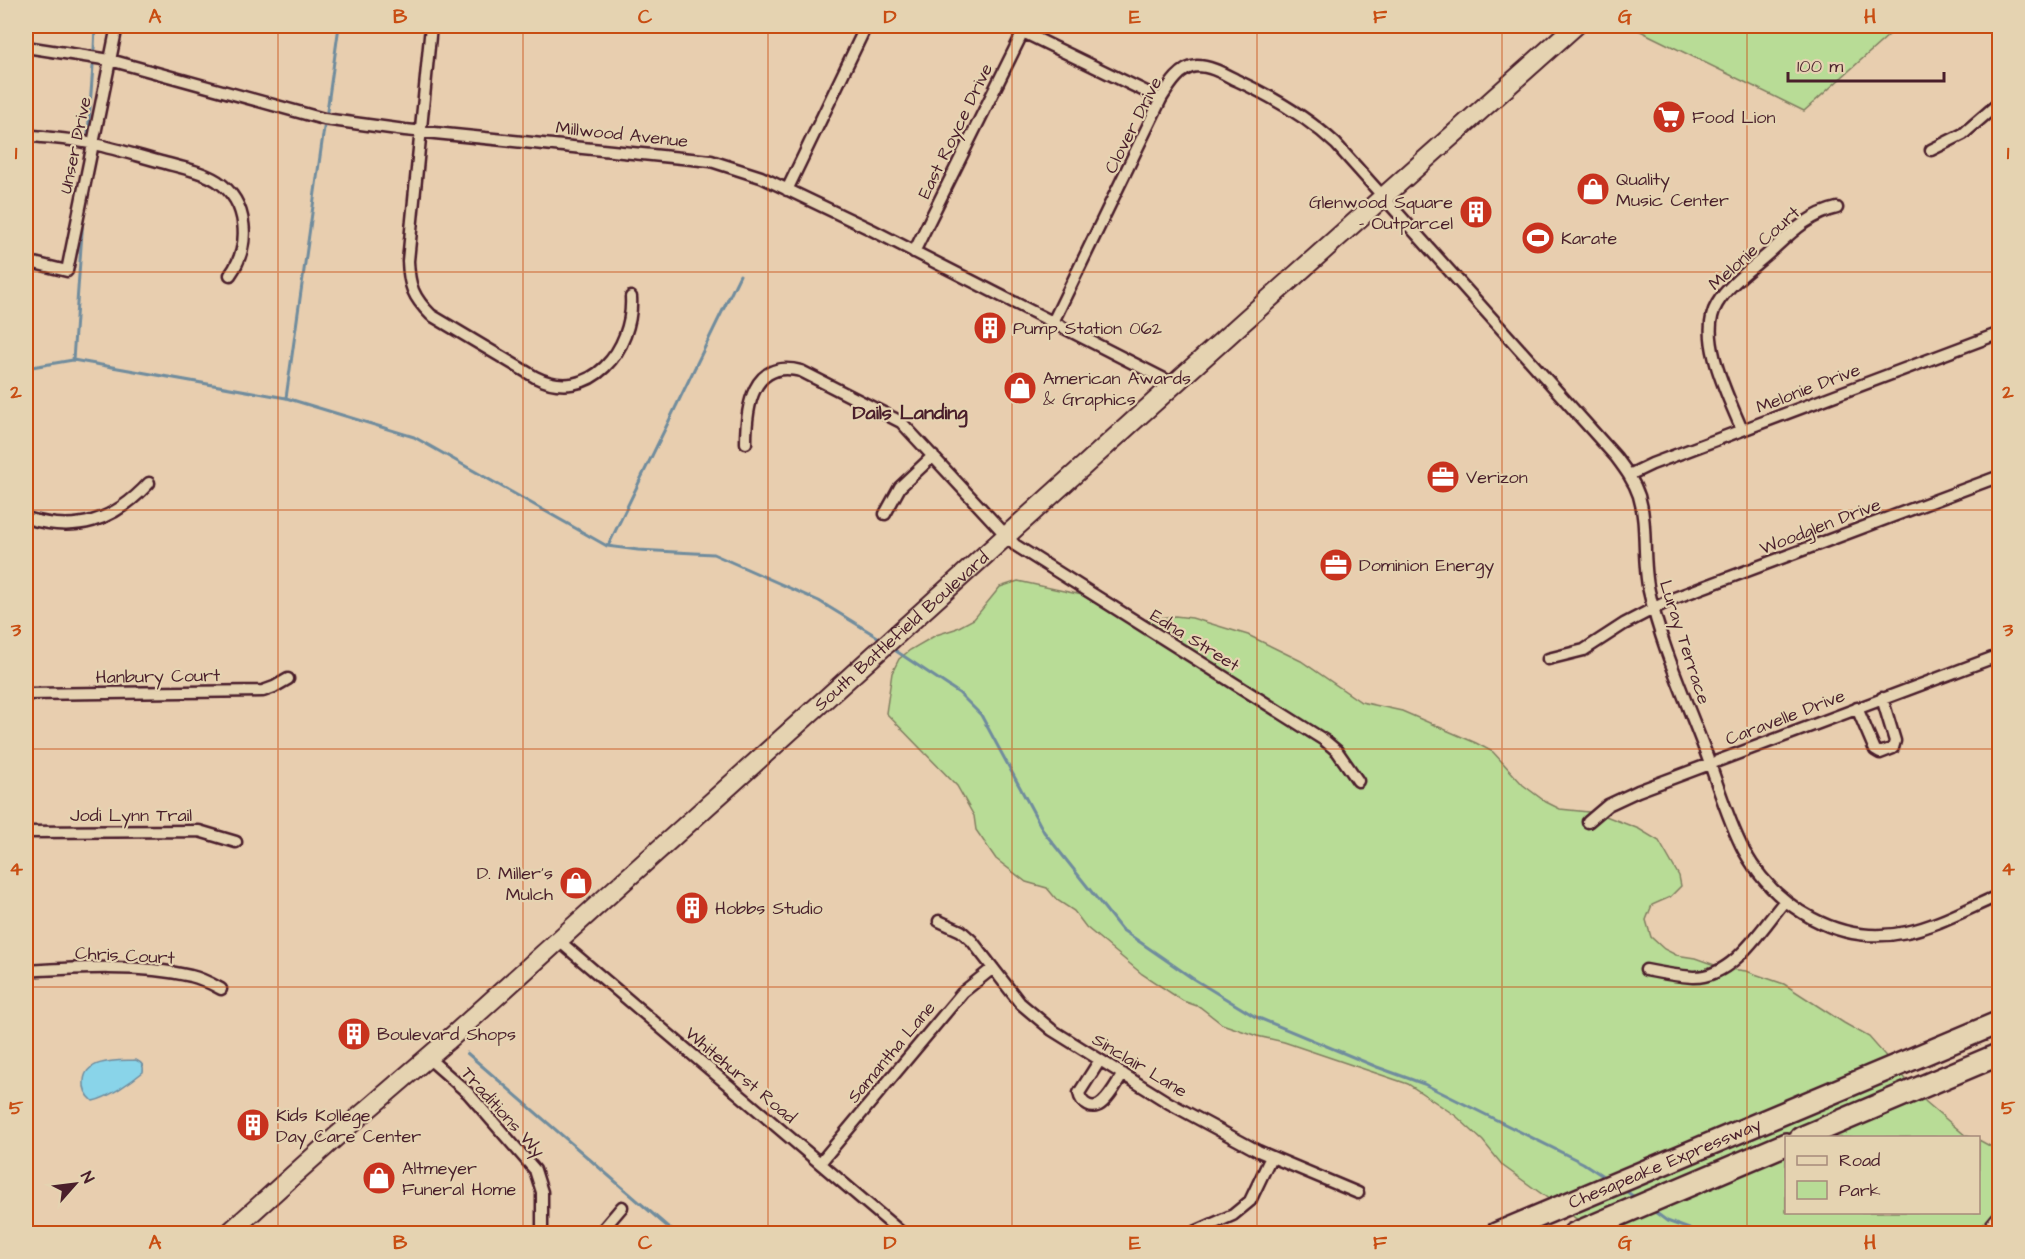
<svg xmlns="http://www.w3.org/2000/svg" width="2025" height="1259" viewBox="0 0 2025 1259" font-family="'Architects Daughter',sans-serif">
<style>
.green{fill:#b8dc96;stroke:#817e60;stroke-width:1.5}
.water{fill:#89d4e9;stroke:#708c9d;stroke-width:1.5}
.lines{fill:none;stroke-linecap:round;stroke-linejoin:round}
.stream{stroke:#708c9d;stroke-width:3}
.minor-casing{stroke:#4a1f2b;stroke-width:15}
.tertiary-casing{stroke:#4a1f2b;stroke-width:18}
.primary-casing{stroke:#4a1f2b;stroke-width:22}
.motorway-casing{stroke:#4a1f2b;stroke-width:26}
.minor{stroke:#e5d3b1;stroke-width:10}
.tertiary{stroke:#e5d3b1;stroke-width:14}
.primary{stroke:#e5d3b1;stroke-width:18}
.motorway{stroke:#e5d3b1;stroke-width:21}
.grid{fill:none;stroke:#c84d12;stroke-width:1.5;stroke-opacity:0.55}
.labels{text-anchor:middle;stroke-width:4.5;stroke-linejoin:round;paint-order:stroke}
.poi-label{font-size:18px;fill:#4a1f2b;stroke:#e5d3b1;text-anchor:start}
.street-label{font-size:18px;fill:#4a1f2b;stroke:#e5d3b1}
.neighbourhood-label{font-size:20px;font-weight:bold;fill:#4a1f2b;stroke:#e5d3b1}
.neatline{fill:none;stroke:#c84d12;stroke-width:2}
.grid-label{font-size:20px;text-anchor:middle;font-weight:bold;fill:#c84d12}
</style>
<rect width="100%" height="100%" fill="#e8ceaf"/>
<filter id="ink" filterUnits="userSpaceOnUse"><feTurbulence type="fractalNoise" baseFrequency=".0167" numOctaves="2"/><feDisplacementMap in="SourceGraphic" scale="12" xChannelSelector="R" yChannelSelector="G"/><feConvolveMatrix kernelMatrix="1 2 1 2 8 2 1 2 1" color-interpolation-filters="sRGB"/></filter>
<g filter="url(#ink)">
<path class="green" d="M1630 26H1899L1804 111Z
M1018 581 1082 595 1114 614 1136 621 1175 616 1192 618 1248 635 1301 661 1361 702 1402 711 1476 743 1493 752 1523 785 1546 802 1560 809 1598 813 1639 829 1659 841 1679 876 1681 886 1670 897 1652 905 1646 920 1651 937 1664 949 1676 955 1695 958 1723 968 1746 971 1784 984 1844 1023 1869 1037 1926 1102 1966 1136 1971 1137 1786 1138V1212H1978L1979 1140 1999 1151V1233H1596L1503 1166 1483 1141 1456 1116 1408 1084 1284 1042 1257 1036 1222 1024 1200 1007 1183 1001 1142 974 1086 927 1074 911 1057 900 1047 888 1026 882 996 859 976 830 974 816 957 786 886 713 892 673 899 659 910 650 936 635 955 629 974 619 1000 587Z"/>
<path class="water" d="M136 1060C142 1063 144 1065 143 1072 131 1082 108 1098 93 1101 86 1095 83 1089 84 1081 85 1058 120 1061 136 1060Z"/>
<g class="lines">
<path class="stream" d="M94 49 95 26
M327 111 339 26
M88 134 93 66
M73 360 83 218
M26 368 73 360 286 398 414 437 607 546 638 550 713 554 819 601 881 639
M286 398 324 128
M608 546 740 275
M893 649 959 693 981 715 1044 832 1121 929 1192 978 1254 1016 1377 1067 1424 1084 1583 1163 1606 1178
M467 1053 676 1234
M1624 1190 1636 1198
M1651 1209 1667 1221 1703 1234"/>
<defs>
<path id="minor" d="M431 26 408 261C409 286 413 297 431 315L535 377C590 405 634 349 631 297
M1023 32 1161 99
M26 47 110 60 324 119 405 130 711 161 761 177 870 229 1174 384
M26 135C48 138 72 139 94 144 116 149 139 156 161 162 179 167 201 171 217 181 249 202 251 246 230 275
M1931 150 1963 134 2000 102
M787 190 866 26
M914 252 1026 26
M26 261 67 271 117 26
M1053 322 1161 99C1169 86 1180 67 1197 66 1211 66 1224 74 1236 80 1273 97 1306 116 1336 144L1616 457C1625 469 1634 481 1639 496 1648 526 1642 560 1649 591 1661 646 1686 700 1706 753 1718 785 1728 821 1744 851 1776 908 1840 947 1907 932 1937 926 1971 907 2000 895
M1742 430C1729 398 1697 337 1717 304 1729 284 1751 269 1769 253 1790 234 1809 214 1837 208
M746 443C746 408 752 358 801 371L901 422 1015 545 1324 740 1337 751 1358 781
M1629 475 1652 464 2000 333
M885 514 900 487 933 456
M26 518C76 533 113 522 149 483
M1548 659 1584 650 1624 624 1672 599 2000 476
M26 694 263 691 274 687 288 679
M1857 708 1875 750 1880 753 1893 748 1895 741 1882 698
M1588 822 1608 805 1638 791 2000 655
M26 832 199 831 236 842
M939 921 961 931 972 941 1020 1003 1052 1030 1169 1103 1258 1151 1358 1193
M558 940 903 1234
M1646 970C1661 973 1678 976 1693 977 1733 978 1761 929 1784 902
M26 971C76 968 142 964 191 976 201 978 212 984 221 989
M427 1057 468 1093 535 1170 542 1192V1234
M1100 1060 1079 1093C1081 1104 1093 1112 1103 1102 1111 1095 1117 1083 1123 1074
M820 1163 963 992 993 968
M599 1234 622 1207
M1190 1234 1233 1215 1250 1201 1271 1157"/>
<path id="tertiary" d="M1986 1234 2000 1217"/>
<g id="primary">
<path id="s1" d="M228 1234 339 1134 447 1041 1243 322 1575 26"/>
</g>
<g id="motorway">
<path d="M1801 1138 2000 1054"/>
<path id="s2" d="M1496 1234 2000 1022"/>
<path d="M1574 1234 1786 1144"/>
</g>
</defs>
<use href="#minor" class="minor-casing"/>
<use href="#tertiary" class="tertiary-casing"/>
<use href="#primary" class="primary-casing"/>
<use href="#motorway" class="motorway-casing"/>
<use href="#minor" class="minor"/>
<use href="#tertiary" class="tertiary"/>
<use href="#primary" class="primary"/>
<use href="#motorway" class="motorway"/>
</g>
</g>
<path class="grid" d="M278 26V1234M523 26V1234M768 26V1234M1012 26V1234M1257 26V1234M1502 26V1234M1747 26V1234M26 272H2000M26 510H2000M26 749H2000M26 987H2000"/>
<defs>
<symbol id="supermarket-disc" viewBox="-11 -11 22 22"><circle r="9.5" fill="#c8321e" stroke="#e5d3b1"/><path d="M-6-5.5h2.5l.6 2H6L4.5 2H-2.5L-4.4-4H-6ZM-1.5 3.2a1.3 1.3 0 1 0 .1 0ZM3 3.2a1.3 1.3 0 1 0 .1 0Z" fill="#fff"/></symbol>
<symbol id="shop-disc" viewBox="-11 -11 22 22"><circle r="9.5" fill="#c8321e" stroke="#e5d3b1"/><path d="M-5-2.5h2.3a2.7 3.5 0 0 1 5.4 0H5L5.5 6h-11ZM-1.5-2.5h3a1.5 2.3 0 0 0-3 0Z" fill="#fff"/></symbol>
<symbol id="building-disc" viewBox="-11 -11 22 22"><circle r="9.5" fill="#c8321e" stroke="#e5d3b1"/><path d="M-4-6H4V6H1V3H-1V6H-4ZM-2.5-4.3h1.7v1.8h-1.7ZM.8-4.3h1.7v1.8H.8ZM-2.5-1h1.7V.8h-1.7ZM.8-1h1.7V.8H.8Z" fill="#fff"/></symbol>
<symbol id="stadium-disc" viewBox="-11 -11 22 22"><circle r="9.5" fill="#c8321e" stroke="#e5d3b1"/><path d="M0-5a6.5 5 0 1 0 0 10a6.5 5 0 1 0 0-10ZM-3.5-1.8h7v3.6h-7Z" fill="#fff"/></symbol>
<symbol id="office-disc" viewBox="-11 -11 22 22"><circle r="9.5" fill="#c8321e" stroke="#e5d3b1"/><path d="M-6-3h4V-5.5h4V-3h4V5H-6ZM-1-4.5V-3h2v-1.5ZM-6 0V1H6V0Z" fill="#fff"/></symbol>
</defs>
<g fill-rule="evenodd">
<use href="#supermarket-disc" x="1650" y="98" width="38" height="38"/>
<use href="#shop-disc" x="1574" y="170" width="38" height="38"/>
<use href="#building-disc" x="1457" y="193" width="38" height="38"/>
<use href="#stadium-disc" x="1519" y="219" width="38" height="38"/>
<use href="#building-disc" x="971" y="309" width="38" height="38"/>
<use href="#shop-disc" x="1001" y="369" width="38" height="38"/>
<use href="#office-disc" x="1424" y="458" width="38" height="38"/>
<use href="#office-disc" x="1317" y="546" width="38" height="38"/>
<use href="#shop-disc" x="557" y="864" width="38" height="38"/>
<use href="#building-disc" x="673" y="889" width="38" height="38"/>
<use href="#building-disc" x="335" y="1015" width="38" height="38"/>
<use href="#building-disc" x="234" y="1106" width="38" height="38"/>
<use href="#shop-disc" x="360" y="1159" width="38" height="38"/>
</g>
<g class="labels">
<g class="poi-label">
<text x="1692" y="123">Food Lion</text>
<text x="1616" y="185">Quality<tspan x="1616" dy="21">Music Center</tspan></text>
<text x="1453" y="208" text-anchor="end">Glenwood Square<tspan x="1453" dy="21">- Outparcel</tspan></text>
<text x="1561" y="244">Karate</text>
<text x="1013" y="334">Pump Station 062</text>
<text x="1043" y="384">American Awards<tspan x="1043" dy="21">&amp; Graphics</tspan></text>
<text x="1466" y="483">Verizon</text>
<text x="1359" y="571">Dominion Energy</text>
<text x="553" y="879" text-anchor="end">D. Miller's<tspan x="553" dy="21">Mulch</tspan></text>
<text x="715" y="914">Hobbs Studio</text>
<text x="377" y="1040">Boulevard Shops</text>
<text x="276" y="1121">Kids Kollege<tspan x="276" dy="21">Day Care Center</tspan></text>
<text x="402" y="1174">Altmeyer<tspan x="402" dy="21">Funeral Home</tspan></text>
</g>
<g class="street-label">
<text transform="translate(1133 125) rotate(-63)" y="6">Clover Drive</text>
<text transform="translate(955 131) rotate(-64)" y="6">East Royce Drive</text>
<text transform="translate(622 134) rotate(6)" y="6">Millwood Avenue</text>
<text transform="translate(75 145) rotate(-78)" y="6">Unser Drive</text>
<text transform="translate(1754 248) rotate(-42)" y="6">Melonie Court</text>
<text transform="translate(1808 388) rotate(-21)" y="6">Melonie Drive</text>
<text transform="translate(1820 526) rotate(-21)" y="6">Woodglen Drive</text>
<text dy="6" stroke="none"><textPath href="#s1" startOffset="904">South Battlefield Boulevard</textPath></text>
<text transform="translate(1195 640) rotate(32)" y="6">Edna Street</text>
<text transform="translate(1685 642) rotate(72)" y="6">Luray Terrace</text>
<text transform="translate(158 676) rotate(-1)" y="6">Hanbury Court</text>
<text transform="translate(1785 717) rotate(-21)" y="6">Caravelle Drive</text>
<text x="131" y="821">Jodi Lynn Trail</text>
<text transform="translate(125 955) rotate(3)" y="6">Chris Court</text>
<text transform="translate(891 1052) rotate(-50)" y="6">Samantha Lane</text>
<text transform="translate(1140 1065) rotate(31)" y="6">Sinclair Lane</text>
<text transform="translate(741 1075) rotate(40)" y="6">Whitehurst Road</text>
<text transform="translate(503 1112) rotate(48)" y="6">Traditions Wy</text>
<text dy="6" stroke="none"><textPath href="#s2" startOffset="183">Chesapeake Expressway</textPath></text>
</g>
<g class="neighbourhood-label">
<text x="910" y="419">Dails Landing</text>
</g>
</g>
<rect width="2025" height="1259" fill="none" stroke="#e5d3b1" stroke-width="66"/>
<rect x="1785" y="1136" width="195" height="78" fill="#e5d3b1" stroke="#a78b7b" stroke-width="1.5"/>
<rect x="1797" y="1156" width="30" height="9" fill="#e5d3b1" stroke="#a78b7b" stroke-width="1.5"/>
<text x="1839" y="1166" font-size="18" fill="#4a1f2b">Road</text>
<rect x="1797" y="1181" width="30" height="18" fill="#b8dc96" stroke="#a78b7b" stroke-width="1.5"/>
<text x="1839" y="1196" font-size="18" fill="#4a1f2b">Park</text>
<g transform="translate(75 1184) rotate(62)" stroke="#e5d3b1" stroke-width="4.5" paint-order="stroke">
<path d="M0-4.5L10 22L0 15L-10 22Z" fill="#4a1f2b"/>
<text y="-9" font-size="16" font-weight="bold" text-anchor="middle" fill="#4a1f2b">N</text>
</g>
<path d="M1788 72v9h156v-9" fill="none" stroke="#4a1f2b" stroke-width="3"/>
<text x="1797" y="72" font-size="18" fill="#4a1f2b" stroke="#e5d3b1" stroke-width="4.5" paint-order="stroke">100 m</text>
<rect x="33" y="33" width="1959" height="1193" class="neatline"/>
<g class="grid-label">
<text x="155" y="23">A</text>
<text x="400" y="23">B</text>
<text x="645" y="23">C</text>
<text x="890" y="23">D</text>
<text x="1135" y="23">E</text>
<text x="1380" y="23">F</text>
<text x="1625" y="23">G</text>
<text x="1870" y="23">H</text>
<text x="16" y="159">1</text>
<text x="2008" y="159">1</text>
<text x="16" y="398">2</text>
<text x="2008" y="398">2</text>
<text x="16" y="636">3</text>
<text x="2008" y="636">3</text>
<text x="16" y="875">4</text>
<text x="2008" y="875">4</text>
<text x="16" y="1114">5</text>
<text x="2008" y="1114">5</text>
<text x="155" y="1249">A</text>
<text x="400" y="1249">B</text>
<text x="645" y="1249">C</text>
<text x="890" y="1249">D</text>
<text x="1135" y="1249">E</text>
<text x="1380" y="1249">F</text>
<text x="1625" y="1249">G</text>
<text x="1870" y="1249">H</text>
</g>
</svg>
